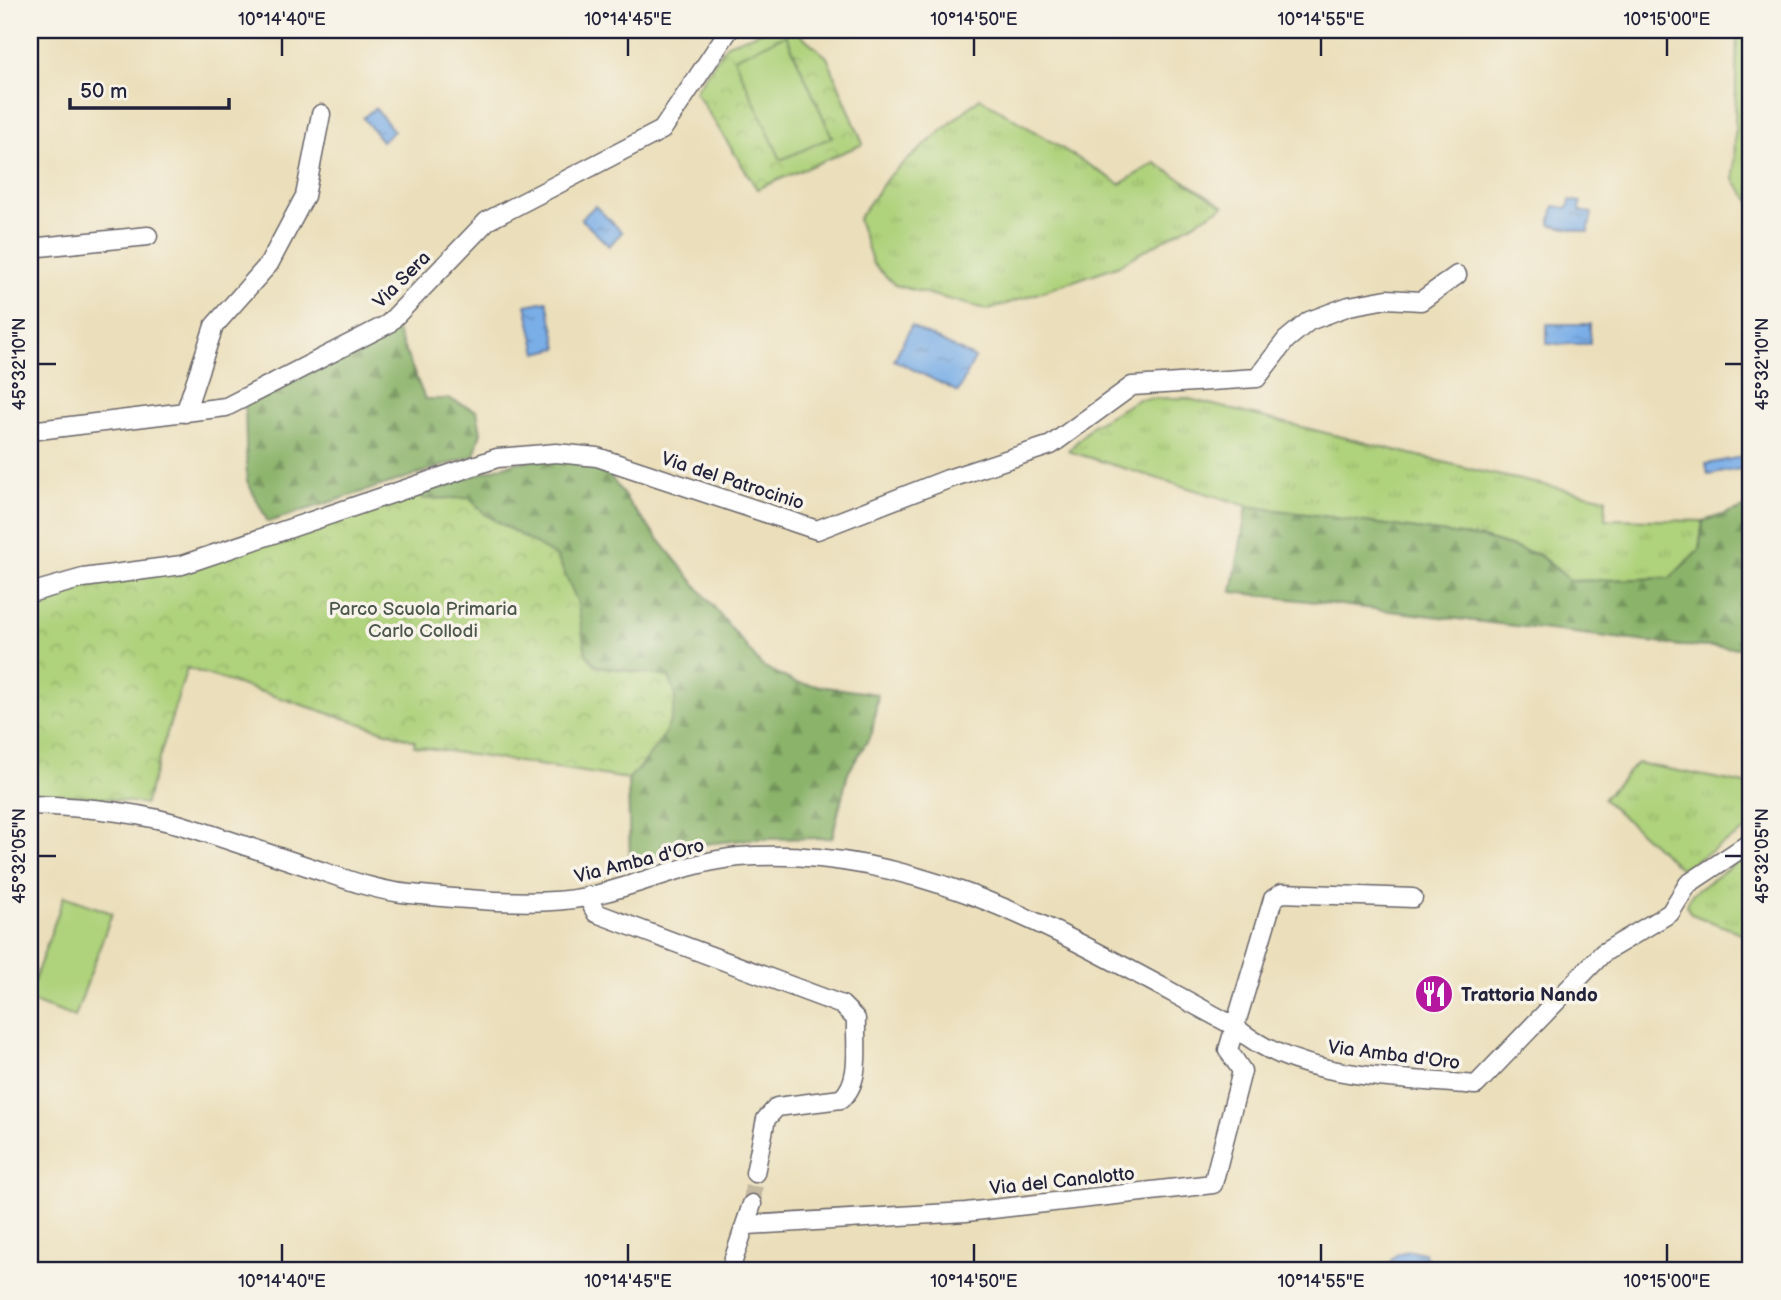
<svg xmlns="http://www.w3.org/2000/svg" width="1781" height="1300" viewBox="0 0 1781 1300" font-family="'Balsamiq Sans',sans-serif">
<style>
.grass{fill:url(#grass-tufts);stroke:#687a5b;stroke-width:2}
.forest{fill:url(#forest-firs);stroke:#566b53;stroke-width:2}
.park{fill:url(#park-crowns);stroke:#687a5b;stroke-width:2}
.pitch{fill:#afd27b;stroke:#687a5b;stroke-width:2}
.water{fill:url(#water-ripples);stroke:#4e6891;stroke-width:2}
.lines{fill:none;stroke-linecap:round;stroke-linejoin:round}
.minor-tunnel{stroke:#c3b9a1;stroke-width:18;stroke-dasharray:18 9;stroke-linecap:butt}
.minor-casing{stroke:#686468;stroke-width:21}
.minor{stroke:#fff;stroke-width:18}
.ticks{fill:none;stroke:#22223b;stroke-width:2.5}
.labels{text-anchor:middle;stroke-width:7;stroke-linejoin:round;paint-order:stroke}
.street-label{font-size:19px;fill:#22223b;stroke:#f7f3e8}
.park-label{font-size:19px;fill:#4c574e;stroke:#f7f3e8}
.poi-label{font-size:19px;font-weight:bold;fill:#22223b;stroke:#f7f3e8;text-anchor:start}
.neatline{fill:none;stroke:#22223b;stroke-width:2.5}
.ticks-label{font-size:18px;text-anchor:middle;fill:#22223b}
</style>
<defs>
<pattern id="grass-tufts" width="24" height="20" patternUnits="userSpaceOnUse" patternTransform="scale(1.75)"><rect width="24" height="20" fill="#afd27b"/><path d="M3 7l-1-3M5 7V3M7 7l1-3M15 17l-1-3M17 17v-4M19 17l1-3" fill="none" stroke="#96b46b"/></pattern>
<pattern id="forest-firs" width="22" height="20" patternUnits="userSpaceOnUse" patternTransform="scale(1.75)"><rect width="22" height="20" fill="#8bb46b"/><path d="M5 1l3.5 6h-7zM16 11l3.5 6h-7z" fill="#719259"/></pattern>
<pattern id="park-crowns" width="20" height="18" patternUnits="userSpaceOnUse" patternTransform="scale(1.75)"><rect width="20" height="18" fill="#afd27b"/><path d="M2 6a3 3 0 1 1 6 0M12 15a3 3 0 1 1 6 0" fill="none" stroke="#96b46b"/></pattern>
<pattern id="water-ripples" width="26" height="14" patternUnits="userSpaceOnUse" patternTransform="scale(1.75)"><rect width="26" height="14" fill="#7aaee7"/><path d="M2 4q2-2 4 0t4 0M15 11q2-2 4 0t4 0" fill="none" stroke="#648dbc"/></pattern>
</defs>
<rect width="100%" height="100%" fill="#f7f3e8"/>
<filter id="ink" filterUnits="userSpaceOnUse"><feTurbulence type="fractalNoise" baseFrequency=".0143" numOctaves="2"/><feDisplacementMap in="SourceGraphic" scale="14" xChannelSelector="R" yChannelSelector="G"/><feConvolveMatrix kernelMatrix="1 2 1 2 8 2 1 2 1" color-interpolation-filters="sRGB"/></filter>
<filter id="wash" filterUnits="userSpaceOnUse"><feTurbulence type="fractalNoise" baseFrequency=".00686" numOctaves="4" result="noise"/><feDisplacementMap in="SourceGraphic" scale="28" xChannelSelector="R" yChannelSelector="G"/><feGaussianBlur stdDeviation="1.57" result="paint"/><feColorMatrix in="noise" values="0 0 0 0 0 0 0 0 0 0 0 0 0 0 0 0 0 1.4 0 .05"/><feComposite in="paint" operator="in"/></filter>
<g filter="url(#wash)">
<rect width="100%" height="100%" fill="#ebdfbb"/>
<path class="grass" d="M1737 30H1751V202L1734 180Z
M980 98 1120 184 1155 163 1224 206 1117 266 989 310 895 285 873 264 858 219 889 176Z
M1185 398 1483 472 1606 498 1605 519 1703 521 1699 550 1670 578 1571 581 1539 555 1483 538 1247 506 1068 451 1093 425 1139 399Z
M1637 763 1751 785V827L1681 869 1603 799Z
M1751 852V937L1691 914 1686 905 1692 894Z"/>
<path class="forest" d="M396 329 425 399H449L477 411 481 432 474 456 268 522 247 481 245 404Z
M559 457 601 463 632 507 762 666 796 683 878 694 872 733 848 773 832 838 753 839 703 844 630 865 628 779 646 761 669 677 596 666 586 654 577 601 557 557 486 515 469 498 424 499 416 494 513 463Z
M1247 506 1483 538 1539 555 1571 581 1670 578 1699 550 1703 521 1751 506V648L1682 646 1232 592Z"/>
<path class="park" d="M766 30H795L827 57 863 144 757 189 695 91 727 44Z
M416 494 424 499 469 498 486 515 557 557 577 601 586 654 596 666 669 677C671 683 676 691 675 698 674 729 649 758 628 779L414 746 415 741 187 668 145 804 96 797 30 793V602Z"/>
<path class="pitch" d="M786 35 832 137 781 160 734 58Z
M64 896 112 913 75 1017 30 1001V992Z"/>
<path class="water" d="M375 108 394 131 382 141 363 118Z
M1570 200 1581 202 1580 211 1592 213 1588 232 1550 225 1554 206 1568 208Z
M595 206 622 232 609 246 581 219Z
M547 301 558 348 537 353 526 305Z
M1547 324H1590V344H1547Z
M911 326 975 358 958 392 894 360Z
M1751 455V467L1708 475 1706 464Z
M1415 1251 1424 1253 1432 1268 1430 1270H1393L1389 1266C1393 1253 1402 1251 1415 1251Z"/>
</g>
<g filter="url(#ink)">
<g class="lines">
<path class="minor-tunnel" d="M752 1204 755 1173"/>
<defs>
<path id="minor" d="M30 248 148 236
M185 413 214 326 269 264 305 196 321 114
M30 431 226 407 388 324 487 221 662 130 729 30
M30 593 83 578 182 565 497 458 556 453 597 457 817 530 948 479 1051 445 1132 386 1257 378 1286 340 1309 321 1349 306 1387 299 1421 301 1457 275
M30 805C87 807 143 812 198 830 238 843 278 857 318 870 348 880 378 891 410 894 462 899 536 907 586 897 638 886 687 862 739 857 923 843 1078 943 1234 1026 1297 1081 1397 1077 1476 1085L1603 953 1670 913 1688 884 1751 842
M587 896 596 913 842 1005 856 1019C855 1044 862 1082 841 1099L777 1107 766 1119 755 1173
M748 1225 966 1212 1213 1184 1242 1071 1228 1050 1273 899 1282 893 1413 898
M730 1270 752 1204"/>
</defs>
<use href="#minor" class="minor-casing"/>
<use href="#minor" class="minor"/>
</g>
</g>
<path class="ticks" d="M282 38V56M628 38V56M974 38V56M1321 38V56M1667 38V56M38 364H56M1725 364H1742M38 856H56M1725 856H1742M282 1244V1262M628 1244V1262M974 1244V1262M1321 1244V1262M1667 1244V1262"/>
<defs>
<symbol id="restaurant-disc" viewBox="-11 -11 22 22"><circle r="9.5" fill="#b5179e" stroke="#f7f3e8"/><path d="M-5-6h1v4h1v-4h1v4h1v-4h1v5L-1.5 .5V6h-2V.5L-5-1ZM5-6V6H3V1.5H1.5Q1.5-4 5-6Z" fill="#fff"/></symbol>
</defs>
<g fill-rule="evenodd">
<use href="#restaurant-disc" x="1412" y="972" width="44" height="44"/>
</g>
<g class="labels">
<g class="street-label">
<text transform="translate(401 279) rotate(-45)" y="7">Via Sera</text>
<text transform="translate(733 480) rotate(18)" y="7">Via del Patrocinio</text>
<text transform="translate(639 860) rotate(-14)" y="7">Via Amba d'Oro</text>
<text transform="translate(1394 1054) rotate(7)" y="7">Via Amba d'Oro</text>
<text transform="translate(1062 1180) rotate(-6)" y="7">Via del Canalotto</text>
</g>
<g class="park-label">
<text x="423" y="615">Parco Scuola Primaria<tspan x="423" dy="22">Carlo Collodi</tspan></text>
</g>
<g class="poi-label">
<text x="1461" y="1001">Trattoria Nando</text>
</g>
</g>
<rect width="1781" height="1300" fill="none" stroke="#f7f3e8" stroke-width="77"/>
<path d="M70 98v10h159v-10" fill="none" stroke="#22223b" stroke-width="3.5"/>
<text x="80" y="98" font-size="21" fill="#22223b" stroke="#f7f3e8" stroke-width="5" paint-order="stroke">50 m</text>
<rect x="38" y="38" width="1704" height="1224" class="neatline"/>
<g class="ticks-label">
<text x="282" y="25">10°14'40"E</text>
<text x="628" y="25">10°14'45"E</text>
<text x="974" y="25">10°14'50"E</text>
<text x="1321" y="25">10°14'55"E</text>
<text x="1667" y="25">10°15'00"E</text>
<text transform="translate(19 364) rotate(-90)" y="6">45°32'10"N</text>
<text transform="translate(1762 364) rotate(-90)" y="6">45°32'10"N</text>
<text transform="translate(19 856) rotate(-90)" y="6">45°32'05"N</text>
<text transform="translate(1762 856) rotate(-90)" y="6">45°32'05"N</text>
<text x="282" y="1287">10°14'40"E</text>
<text x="628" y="1287">10°14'45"E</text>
<text x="974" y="1287">10°14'50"E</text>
<text x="1321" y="1287">10°14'55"E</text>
<text x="1667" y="1287">10°15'00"E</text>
</g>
</svg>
